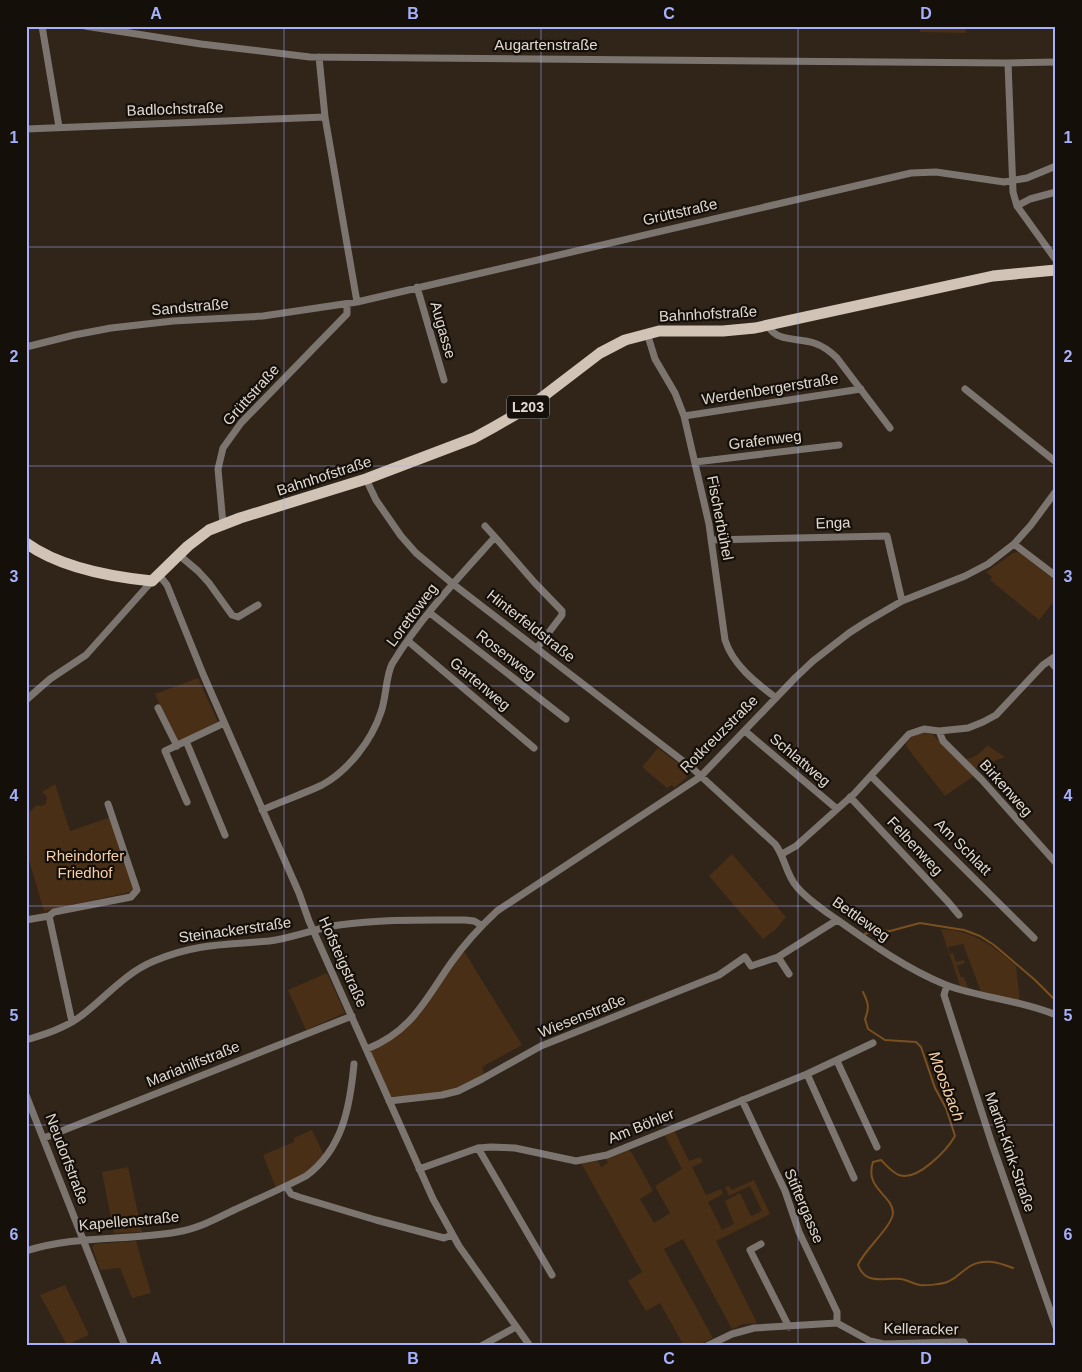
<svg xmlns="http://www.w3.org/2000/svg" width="1082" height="1372" viewBox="0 0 1082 1372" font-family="Helvetica,sans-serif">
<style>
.green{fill:#482f15}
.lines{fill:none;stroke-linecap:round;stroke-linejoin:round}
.stream{stroke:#7a5021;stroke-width:2}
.street{stroke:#7c756f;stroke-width:7}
.primary{stroke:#d1c4b6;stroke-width:11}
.grid{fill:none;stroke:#a5b1fc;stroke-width:1;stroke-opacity:0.55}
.labels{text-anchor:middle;stroke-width:4.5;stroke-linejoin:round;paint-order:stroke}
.shield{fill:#150f0a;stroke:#a39c95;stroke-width:1}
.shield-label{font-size:14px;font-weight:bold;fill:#e0d8d0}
.street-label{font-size:15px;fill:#e0d8d0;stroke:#150f0a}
.park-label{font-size:15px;fill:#f5cea7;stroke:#150f0a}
.water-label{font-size:16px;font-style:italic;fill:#f6cfa8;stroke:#150f0a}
.neatline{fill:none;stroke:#a5b1fc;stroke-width:2}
.grid-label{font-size:16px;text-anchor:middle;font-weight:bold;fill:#a5b1fc}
</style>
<rect width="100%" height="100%" fill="#312519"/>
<path class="green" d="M920 26H965L966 33 920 32Z
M1017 552 1021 554 1056 580V599L1039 620 990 580 992 577 986 572 1013 553Z
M198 678 217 720V722L179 741 176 740 155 694Z
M925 733 932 734 974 776 945 796 906 746C907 737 917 734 925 733Z
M987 745 1005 757 973 769 963 759C973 760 982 752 987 745Z
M658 748 687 770V777L674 788 672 785 667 788 642 767Z
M55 784 70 831 111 817 135 891 44 911 26 850V815L37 805 41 806 46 804 47 797 42 792Z
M732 854 786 917 776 929 763 939 709 876Z
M941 929C972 930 994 946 1016 966L1020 1002 981 992 963 944 948 947 950 954 953 953 956 962 964 960 965 963 957 966 961 977H964L968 988 960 986Z
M462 948 522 1045 482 1067 486 1077 454 1092 389 1101 367 1049 398 1032Z
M327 973 345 1013 306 1030 288 990Z
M312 1130 323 1153V1158L311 1170 276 1188 263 1155 294 1142V1138Z
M674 1130 689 1161 700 1157 703 1162 692 1167 706 1195 721 1189 723 1194 708 1202 722 1230 734 1224 725 1201 740 1193 751 1216 762 1211 750 1186 729 1196 725 1187 729 1186 732 1190 754 1180 770 1214 716 1241 757 1323 743 1324 732 1329 683 1239 664 1249 713 1338 697 1346H684L660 1303 646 1311 628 1281 642 1272 581 1163 598 1161 601 1167 608 1163 605 1158 628 1150 632 1153 653 1191 640 1199 654 1223 670 1213 655 1186 682 1169 664 1134Z
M128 1167 142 1232 114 1233 102 1172Z
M136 1241 151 1293 132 1298 120 1268 100 1270 92 1247 95 1244Z
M65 1285 89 1335 67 1345 40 1295Z"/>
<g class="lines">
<path class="stream" d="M865 934 873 930 890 931 920 923 964 930 980 936 994 945 1035 980 1056 1001
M863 992C868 1002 870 1008 865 1019L868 1029 885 1040 916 1042 921 1047 935 1088 946 1108 955 1136C947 1150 917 1182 899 1175 893 1173 886 1165 881 1160L873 1162C864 1189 893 1195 893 1213 892 1227 864 1250 858 1265 866 1286 884 1277 901 1279 908 1280 913 1284 920 1285 924 1286 943 1284 947 1282 954 1280 960 1273 966 1269 980 1257 998 1262 1013 1268"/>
<path class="street" d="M42 26 59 127
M85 26 201 44 310 57 1008 63 1056 62
M319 57 325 117 357 302
M1008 63 1013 192 1017 206 1056 260
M26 129 325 117
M1017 206 1030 199 1056 192
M417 287 444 380
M768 326C778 343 797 337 814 343 823 346 830 351 837 358L890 428
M647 333 655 359 675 393 684 416 709 524 725 640C733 665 755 682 775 697
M26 347 74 335 111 328 173 321 263 316 357 302 911 173 936 172 1004 182 1027 178 1056 166
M965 389 1056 462
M684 416 861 389
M695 462 839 445
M366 479 376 500 401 536 416 553 453 584 692 768 775 844C785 857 786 875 797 887 806 898 818 906 829 914 866 940 904 968 946 985 981 998 1021 1000 1056 1015
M223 524 218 469 223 448 241 423 343 318 347 314V304
M485 526 495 537
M711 540 887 536 902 601
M1014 544 1056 576
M179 555 198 571 209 583 232 615 238 617 258 605
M159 575 167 585 203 674 299 893 309 921 433 1199 459 1246 530 1346
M430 613 566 719
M408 641 534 748
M1050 661 1056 668
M26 700 50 679 86 655 152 581
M158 708 177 746
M745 731 837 809
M939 731 943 741 982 780 1056 863
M186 741 225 835
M871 776 1034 938
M850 797 949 903 959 915
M187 802 165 751 224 723
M262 810C282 801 303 794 322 785 348 771 372 740 381 712 386 699 386 675 392 664 420 618 459 577 495 537L534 582 562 611V615L537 648
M782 854 796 846 854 794 909 734 924 729 939 731 968 728 983 722 996 715 1043 665 1056 656
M49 916 72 1022
M26 920 49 916 54 912 131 897 137 890 108 804
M789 974 778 957 837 920
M947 985 944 995 992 1144 1056 1327
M26 1040C46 1034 65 1028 81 1016 106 997 125 973 154 961 196 943 226 945 269 941 293 938 316 928 339 925 381 919 422 920 465 920L474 921 481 925
M367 1049C412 1031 425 1000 451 963 465 943 480 927 497 911L700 777 795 678 813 661 849 633 866 622 902 601 965 576 988 564 1014 544 1031 525 1056 491
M837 1061 877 1147
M807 1074 854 1178
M26 1095 125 1346
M742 1100 785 1191 799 1232 837 1312V1323
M389 1101 442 1095 458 1091 482 1079 541 1046 719 975 745 957 751 966 778 957
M44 1138 352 1016
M478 1148 552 1275
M419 1169 478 1148 491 1147 515 1148 576 1161 607 1155 807 1074 873 1043
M286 1186 291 1194 299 1197 376 1220 444 1238 452 1235
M761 1244 750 1250 789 1327
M26 1251C76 1235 126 1241 177 1232 197 1229 216 1219 234 1210 258 1199 283 1188 306 1176 343 1149 350 1106 354 1064
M481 1346 516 1327
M707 1346 732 1334 754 1328 837 1323 870 1341 884 1344 954 1342H964L966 1346"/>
<path class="primary" d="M26 543C59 567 112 577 152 581L188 546 209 530 240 518 366 479 474 438 494 427 532 405 600 353 625 340 659 331H723L755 328 993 276 1056 270"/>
</g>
<path class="grid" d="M284 26V1346M541 26V1346M798 26V1346M26 247H1056M26 466H1056M26 686H1056M26 906H1056M26 1125H1056"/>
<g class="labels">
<rect class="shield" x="507" y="395.5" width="42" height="23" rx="4"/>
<g class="shield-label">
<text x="528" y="412">L203</text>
</g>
<g class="street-label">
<text x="546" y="50">Augartenstraße</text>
<text transform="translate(175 109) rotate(-2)" y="5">Badlochstraße</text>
<text transform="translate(680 212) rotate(-13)" y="5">Grüttstraße</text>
<text transform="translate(190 307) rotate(-5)" y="5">Sandstraße</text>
<text transform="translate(708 314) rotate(-3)" y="5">Bahnhofstraße</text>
<text transform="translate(443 330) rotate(74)" y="5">Augasse</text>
<text transform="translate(770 389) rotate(-9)" y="5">Werdenbergerstraße</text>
<text transform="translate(251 395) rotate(-48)" y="5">Grüttstraße</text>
<text transform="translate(765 440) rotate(-7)" y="5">Grafenweg</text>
<text transform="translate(324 476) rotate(-18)" y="5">Bahnhofstraße</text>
<text transform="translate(720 518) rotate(79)" y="5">Fischerbühel</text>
<text transform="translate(833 523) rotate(-2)" y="5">Enga</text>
<text transform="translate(412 615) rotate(-53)" y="5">Lorettoweg</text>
<text transform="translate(531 626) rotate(38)" y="5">Hinterfeldstraße</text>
<text transform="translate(506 655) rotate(38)" y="5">Rosenweg</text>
<text transform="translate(480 684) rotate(40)" y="5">Gartenweg</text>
<text transform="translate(719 734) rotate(-45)" y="5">Rotkreuzstraße</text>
<text transform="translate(800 760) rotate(40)" y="5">Schlattweg</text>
<text transform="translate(1006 788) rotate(48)" y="5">Birkenweg</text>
<text transform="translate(915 846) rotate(47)" y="5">Felbenweg</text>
<text transform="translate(963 847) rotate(45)" y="5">Am Schlatt</text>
<text transform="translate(861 919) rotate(35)" y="5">Bettleweg</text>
<text transform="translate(235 930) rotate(-8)" y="5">Steinackerstraße</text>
<text transform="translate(343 962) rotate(66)" y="5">Hofsteigstraße</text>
<text transform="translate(582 1016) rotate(-22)" y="5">Wiesenstraße</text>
<text transform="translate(193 1064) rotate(-22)" y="5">Mariahilfstraße</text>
<text transform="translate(641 1126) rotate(-22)" y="5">Am Böhler</text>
<text transform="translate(1010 1152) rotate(71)" y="5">Martin-Kink-Straße</text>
<text transform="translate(67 1159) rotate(69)" y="5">Neudorfstraße</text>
<text transform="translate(804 1206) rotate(67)" y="5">Stiftergasse</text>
<text transform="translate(129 1221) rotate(-5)" y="5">Kapellenstraße</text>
<text transform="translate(921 1329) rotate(1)" y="5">Kelleracker</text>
</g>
<g class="park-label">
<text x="85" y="861">Rheindorfer<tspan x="85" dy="17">Friedhof</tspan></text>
</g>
<g class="water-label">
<text transform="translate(947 1086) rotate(69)" y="6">Moosbach</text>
</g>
</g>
<rect width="1082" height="1372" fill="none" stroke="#150f0a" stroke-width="55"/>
<rect x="28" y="28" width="1026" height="1316" class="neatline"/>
<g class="grid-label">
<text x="156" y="19">A</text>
<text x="413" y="19">B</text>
<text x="669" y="19">C</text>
<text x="926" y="19">D</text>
<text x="14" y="143">1</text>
<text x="1068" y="143">1</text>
<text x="14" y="362">2</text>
<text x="1068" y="362">2</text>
<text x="14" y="582">3</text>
<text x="1068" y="582">3</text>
<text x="14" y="801">4</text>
<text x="1068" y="801">4</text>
<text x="14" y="1021">5</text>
<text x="1068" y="1021">5</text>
<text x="14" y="1240">6</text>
<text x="1068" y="1240">6</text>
<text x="156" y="1364">A</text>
<text x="413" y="1364">B</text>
<text x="669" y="1364">C</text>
<text x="926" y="1364">D</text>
</g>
</svg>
